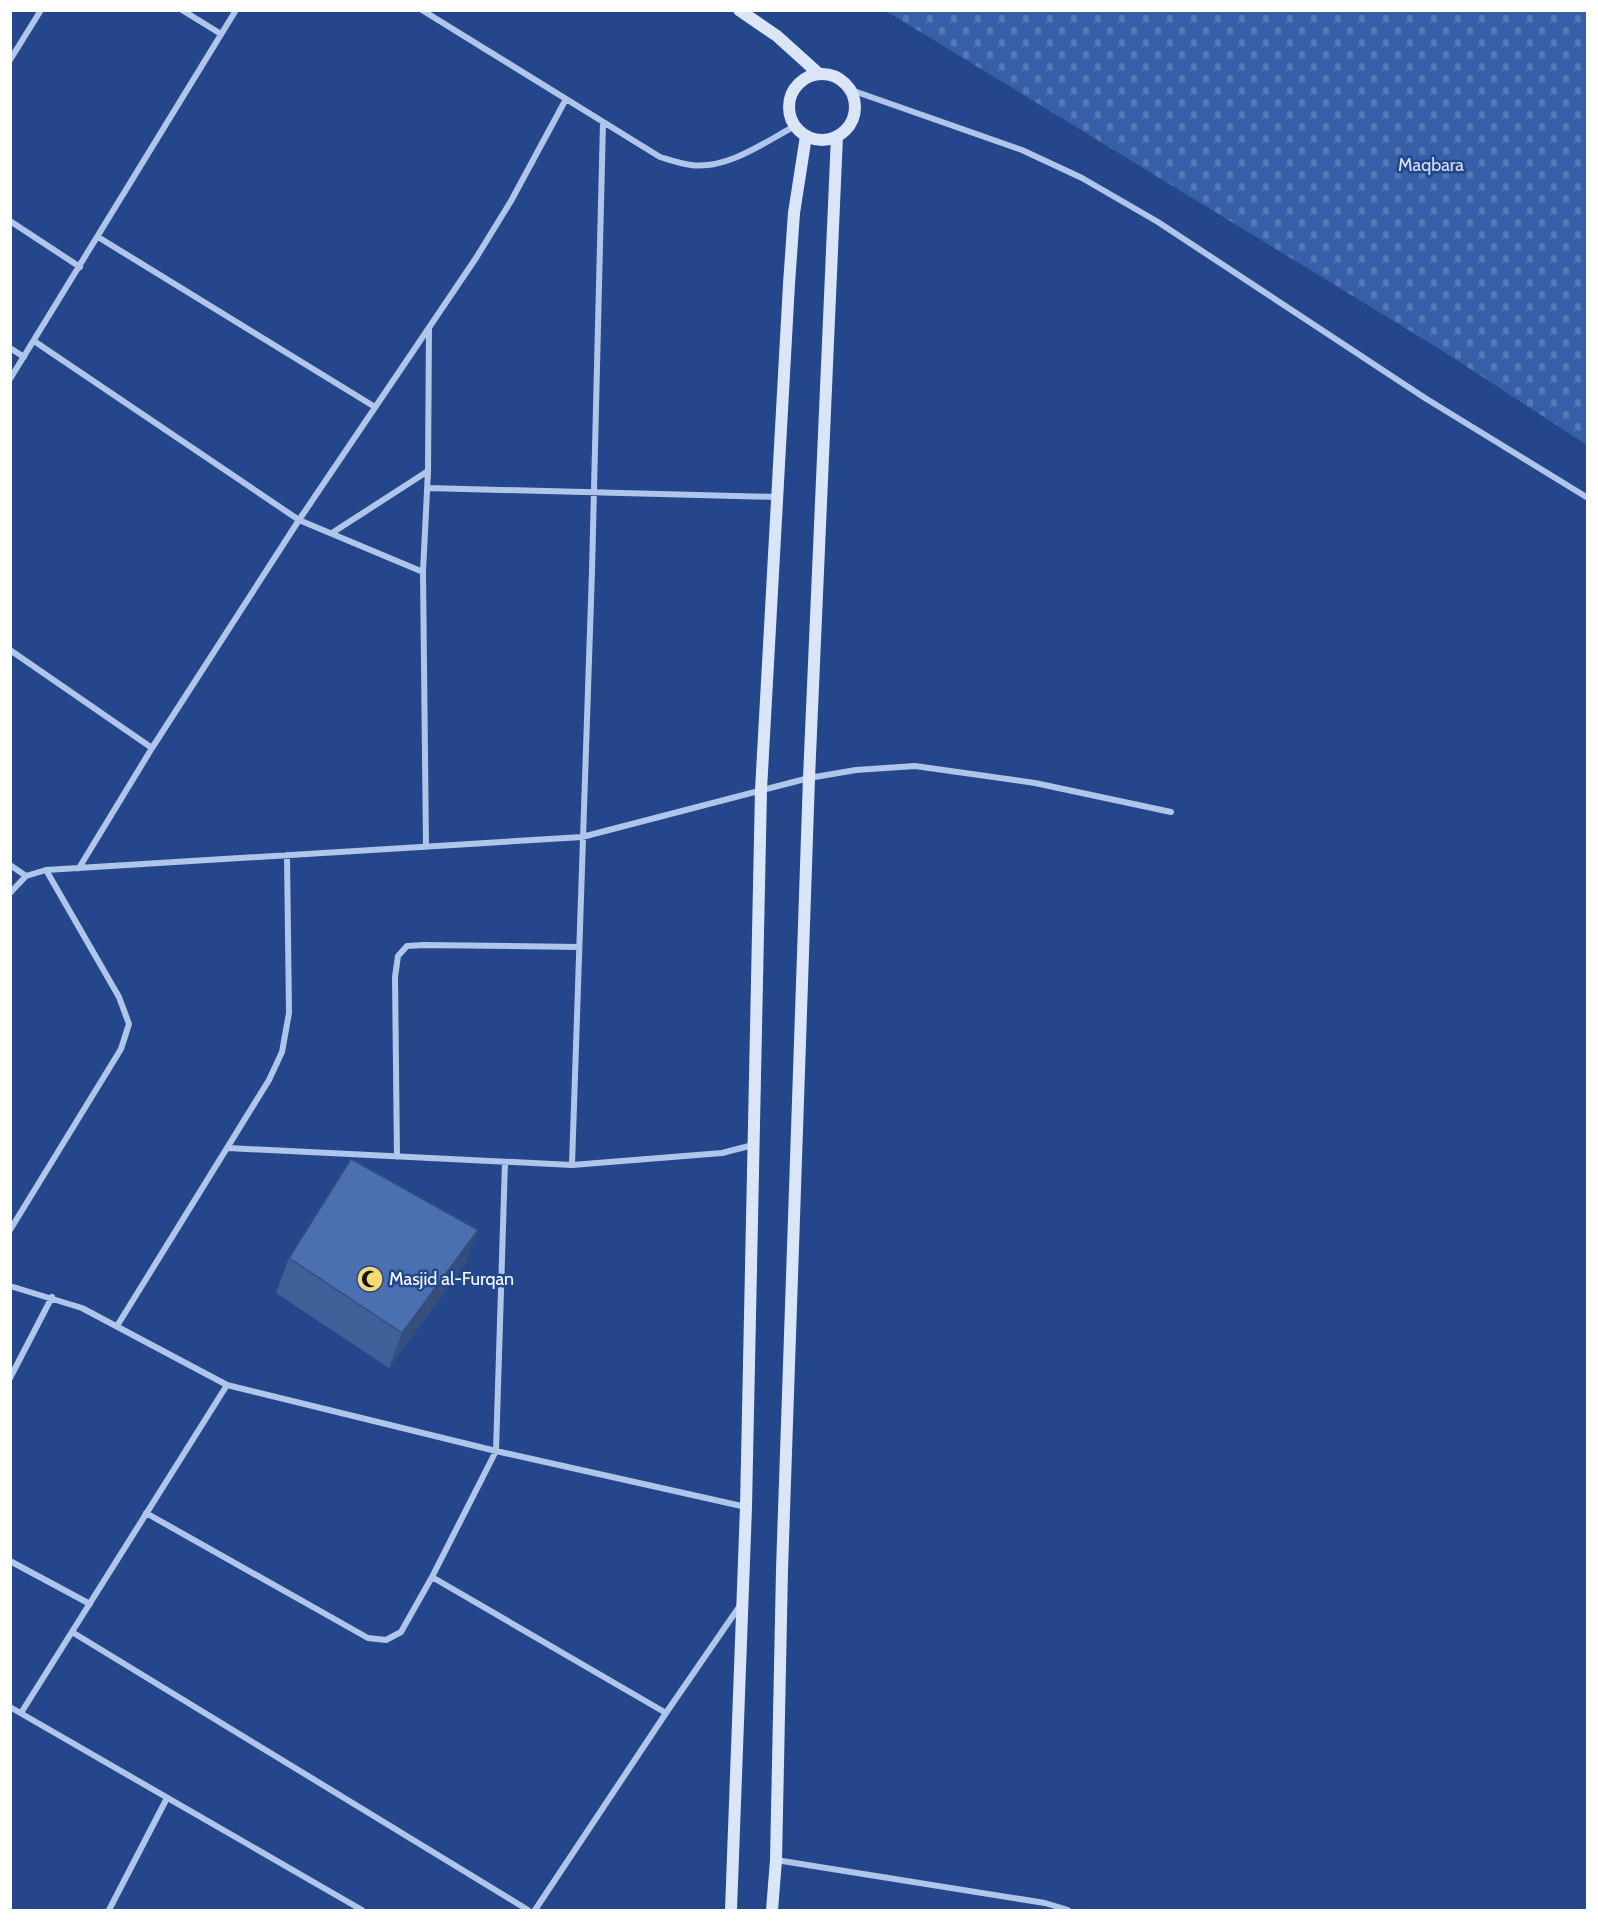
<svg xmlns="http://www.w3.org/2000/svg" width="1598" height="1921" viewBox="0 0 1598 1921" font-family="Cabin,sans-serif">
<style>
.cemetery{fill:url(#cemetery-stones)}
.lines{fill:none;stroke-linecap:round;stroke-linejoin:round}
.minor{stroke:#b0c5ea;stroke-width:6}
.secondary{stroke:#dbe5f8;stroke-width:12}
.wall{fill:#406099}
.shaded-wall{fill:#344e7d}
.building{fill:#4b70b2;stroke:#344e7d;stroke-width:1.5}
.labels{text-anchor:middle;stroke-width:5;stroke-linejoin:round;paint-order:stroke}
.park-label{font-size:18px;fill:#d4e1f8;stroke:#23478a}
.poi-label{font-size:18px;fill:#fff;stroke:#23478a;text-anchor:start}
</style>
<defs>
<pattern id="cemetery-stones" width="16" height="16" patternUnits="userSpaceOnUse" patternTransform="scale(1.5)"><rect width="16" height="16" fill="#375fa7"/><path d="M2 7V4a2 2 0 0 1 4 0v3zM10 15v-3a2 2 0 0 1 4 0v3z" fill="#5577b4"/></pattern>
</defs>
<rect width="100%" height="100%" fill="#23478a"/>
<path class="cemetery" d="M886 11H1587V445L1438 348Z"/>
<g class="lines">
<path class="minor" d="M182 10 221 34
M422 10 660 157C670 160 681 164 691 165 727 170 765 142 795 126
M10 60 41 10
M851 90 1022 150 1082 178 1158 222 1425 398 1588 498
M10 221 80 267
M98 237 375 407
M34 341 299 520 423 572
M10 348 24 357
M10 379 236 10
M427 488 777 497
M332 533 428 471
M10 650 152 748
M426 846 423 572 428 471 429 328
M10 865 26 876 46 870 582 837 809 778 856 770 915 766 1035 783 1171 812
M79 868 152 748 299 520 476 258 511 201 566 99
M10 893 26 876
M228 1148 572 1165 722 1153 753 1145
M397 1157 395 977 398 956 407 946 424 945 579 947
M572 1165 592 571 603 122
M10 1230 121 1049 129 1024 119 997 46 870
M10 1286 82 1308 227 1385
M117 1326 269 1080 282 1052 289 1013 287 855
M10 1378 52 1297
M146 1513 368 1638 386 1640 401 1632 432 1577 496 1451 505 1162
M10 1561 90 1604
M432 1577 666 1713
M72 1632 528 1910
M10 1707 362 1910
M21 1713 227 1385 496 1451 746 1507
M776 1860 1045 1903 1068 1910
M109 1910 167 1798
M535 1910 666 1713 739 1607"/>
<path class="secondary" d="M739 10 777 36 818 73
M789 107a33 33 0 1 1 66 0a33 33 0 1 1-66 0Z
M731 1910 746 1507 761 790 789 284 794 213 806 136
M772 1910 776 1860 782 1570 809 778 837 136"/>
</g>
<path class="wall" d="M289 1258 465 1264 389 1368 276 1293Z"/>
<path class="shaded-wall" d="M478 1230 465 1264 389 1368 402 1333Z"/>
<path class="building" d="M351 1159 478 1230 402 1333 289 1258Z"/>
<defs>
<symbol id="mosque-disc" viewBox="-11 -11 22 22"><circle r="9.5" fill="#f5db72" stroke="#23478a"/><path d="M3.5-4.9A6 6 0 1 0 3.5 4.9A5 5 0 1 1 3.5-4.9Z" fill="#111"/></symbol>
</defs>
<g fill-rule="evenodd">
<use href="#mosque-disc" x="355" y="1264" width="30" height="30"/>
</g>
<g class="labels">
<g class="park-label">
<text x="1431" y="171">Maqbara</text>
</g>
<g class="poi-label">
<text x="389" y="1285">Masjid al-Furqan</text>
</g>
</g>
<rect width="1598" height="1921" fill="none" stroke="#ffffff" stroke-width="24"/>
</svg>
